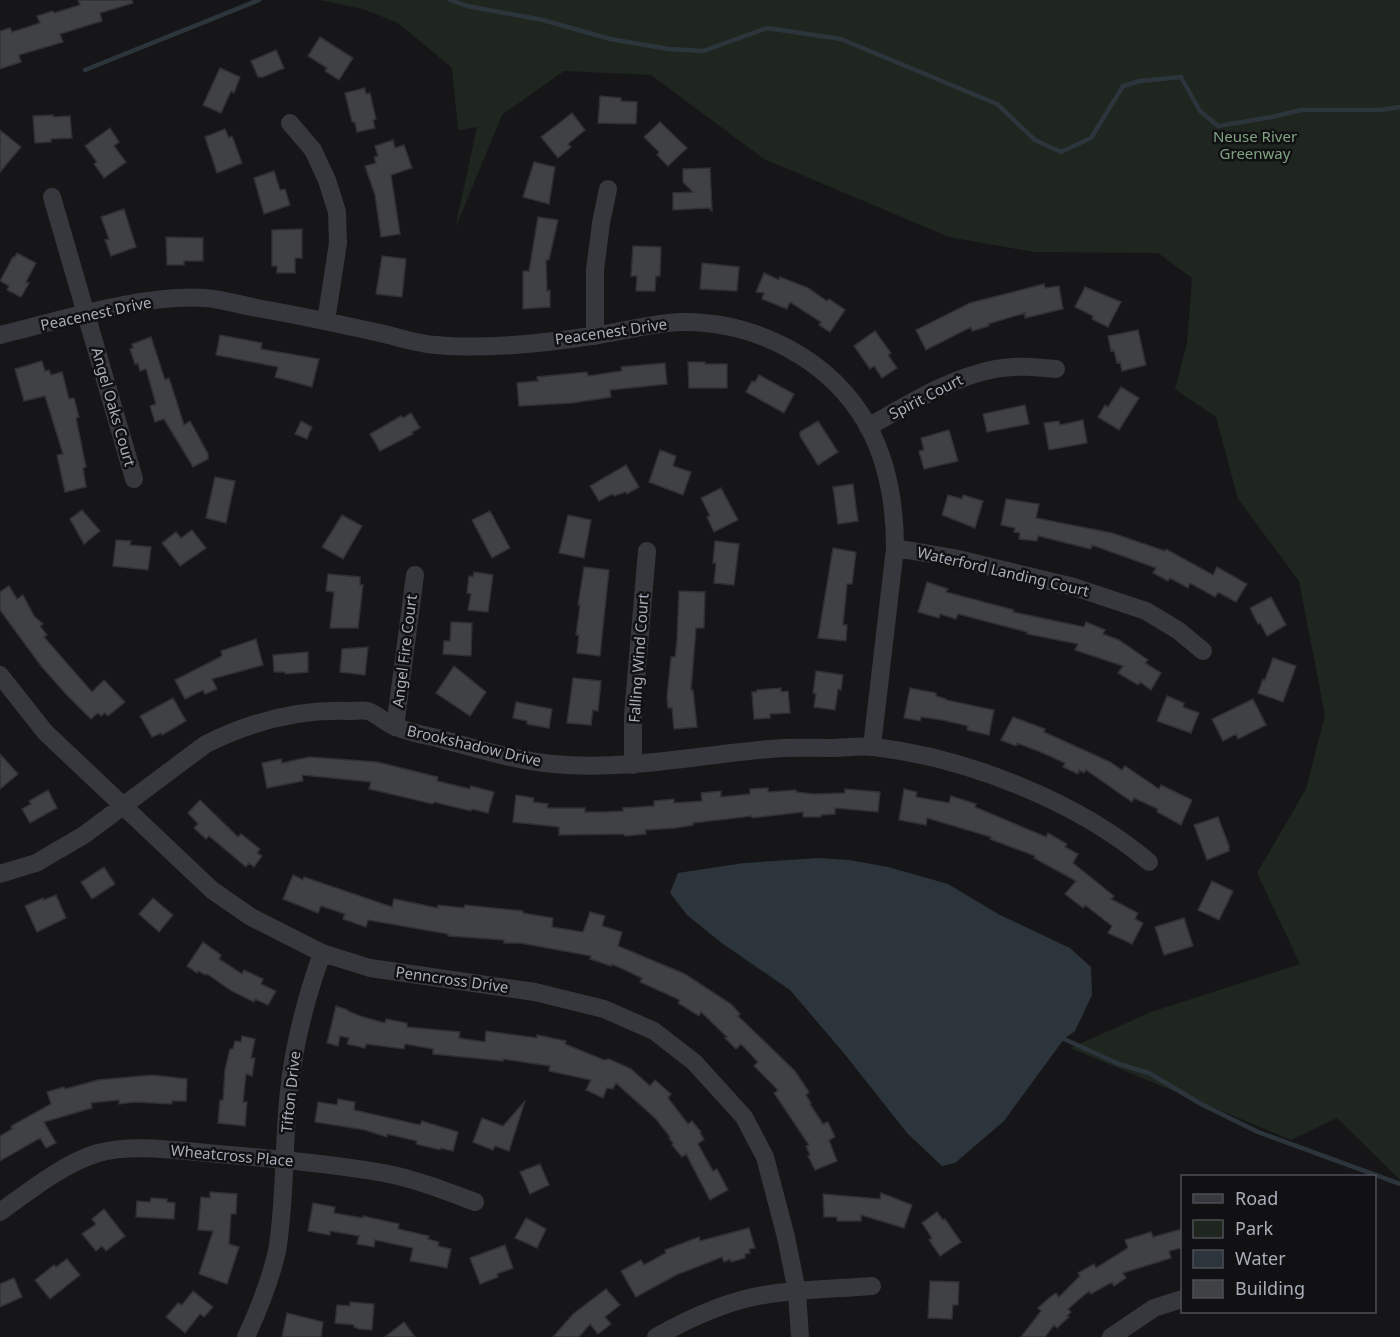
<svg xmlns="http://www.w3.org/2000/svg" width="1400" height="1337" viewBox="0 0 1400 1337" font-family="'Noto Sans',sans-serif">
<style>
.green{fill:#1e261f}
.water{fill:#2c353c}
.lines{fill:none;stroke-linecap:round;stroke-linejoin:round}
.stream{stroke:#2c353c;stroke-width:4.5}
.building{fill:#404145;stroke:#303034;stroke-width:1.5}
.minor{stroke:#37383d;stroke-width:18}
.labels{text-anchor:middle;stroke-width:5;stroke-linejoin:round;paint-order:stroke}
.park-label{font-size:15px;fill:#7fa381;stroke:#111113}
.street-label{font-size:15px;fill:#a8adb8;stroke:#111113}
</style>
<rect width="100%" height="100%" fill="#161618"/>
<path class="green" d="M319 0H1400V1180L1337 1118 1291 1140 1070 1048 1151 1012 1300 964 1257 873 1306 789 1325 715 1299 581 1238 499 1216 417 1175 389 1187 343 1192 278 1158 253 1034 252 949 237 764 159 651 75 564 71 502 115 455 229 477 127 458 130 452 68 398 23 363 9Z"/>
<path class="water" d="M819 858 849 860 888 867 948 884 1000 915 1070 948 1091 967 1092 995 1075 1031 1064 1039 1004 1121 955 1163 942 1166 907 1133 843 1052 790 990 723 944 687 915 670 893 678 873 744 863Z"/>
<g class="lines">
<path class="stream" d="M450 0 467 6 543 20 610 39 669 49 703 51 767 28 841 39 997 104 1035 140 1061 152 1091 138 1123 86 1140 81 1181 77 1200 111 1218 126 1272 117 1301 110H1381L1400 107
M85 70 259 0
M1064 1039 1119 1064 1149 1073 1201 1104 1258 1132 1400 1184"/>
</g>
<path class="building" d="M78 0H132L133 3 100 13 102 21 60 34 63 42 19 55 21 62 0 69V31L10 28 12 32 40 23 37 16 53 11 54 13 80 5Z
M320 37 353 58 339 80 325 71 327 68 308 56Z
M276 50 284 68 263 77H258L251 61Z
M220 68 240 77 234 93 231 91 221 113 203 105Z
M365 88 366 94 370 93 376 119 373 120 375 128 357 132 355 122H352L345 93Z
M600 96 621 98V101L637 102 636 124 598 123Z
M572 113 585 130 568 144 571 147 558 158 541 137Z
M53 115V117L70 116 72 138 51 139V142L35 143 33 116Z
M660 122 687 148 668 166 657 155 659 152 644 137Z
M110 128 119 142 114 146 126 162 104 178 94 164 97 162 85 146Z
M225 129 229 138 232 136 242 163 217 173 205 137Z
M0 130 21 147 0 172Z
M393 140 395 148 404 145 412 168 391 175 400 234 381 237 375 195 365 166 376 163 374 157 378 156 375 146Z
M534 162 555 167 549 204 523 197Z
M710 168 712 211 709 208 673 210V193L693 192 683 182V169Z
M274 171 280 190 285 189 290 205 264 214 254 178Z
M124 209 136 247 111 256 105 240 109 239 101 217Z
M538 217 558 220 549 260H546L547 291 550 290V307L523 309V271H529Z
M302 229V258H295V273H277V266H272V230Z
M166 237 203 238V261H184V265H167Z
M633 246 661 247 660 276H656L655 291H636L637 276H631Z
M17 253 36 263 26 282 29 283 21 297 7 290 9 286 0 281 13 257 14 258Z
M382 256 406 259 402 297 376 294Z
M702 263 739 267 737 291 700 289Z
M764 273 779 280 780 277 808 288 827 301 829 299 845 310 830 332 819 325 821 322 790 302 787 309 762 299 764 293 756 292Z
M1044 284 1045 288 1059 286 1063 309 1025 318V313L988 324 989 326 972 331 971 327 926 350 916 330 970 303Z
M1085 287 1121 302 1108 327 1092 319 1093 316 1075 307Z
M1138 330 1146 365 1122 371 1120 362 1117 363 1114 350 1111 351 1108 336Z
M875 331 891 353 888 355 897 368 882 378 874 366 870 369 854 346Z
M220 335 262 343 261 349 319 359 312 387 275 377 278 367 216 355Z
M151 337 165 380 169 378 184 425 190 421 208 454V459L193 467 164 419 155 422 150 406 156 404 146 369 140 371 138 363 135 364 130 349 133 348 132 344Z
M42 361 45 371 49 370 51 375 62 372 69 399 74 398 79 417 76 418 86 467 83 468 86 487 65 492 57 455 63 454 45 396 24 401 15 369Z
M688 362H705V364H727V388H689Z
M665 363 667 384 610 390 611 397 572 403 519 406 517 383 538 381 537 377 587 372 588 376 622 371 621 367Z
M759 375 794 394 784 413 746 392 752 381 755 382Z
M1121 387 1139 398 1119 430 1098 417 1105 405 1108 407Z
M1025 405 1029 424 987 432 983 414Z
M411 413 420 428 412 432 413 434 380 451 370 434 401 416 403 418Z
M1083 420 1087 443 1049 450 1044 423 1059 421 1060 425Z
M301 421 312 427 307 439 295 434Z
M818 421 838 452 818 465 800 436V432Z
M949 430 958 461 924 469 919 451 924 450 921 438Z
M660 450 676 456 673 466 691 472 683 495 649 482Z
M626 465 639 487 627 494 626 492 614 496 612 494 599 501 590 486Z
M215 477 235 481 226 523 206 518Z
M853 484 858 521 838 524 833 487Z
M721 488 738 520 714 532 707 517 710 516 701 498Z
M948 495 962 499 963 495 983 501 975 528 942 515Z
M1006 499 1039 504 1036 518 1112 533 1165 551 1166 549 1213 575 1217 567 1247 584 1236 602 1218 592 1215 597 1190 583 1188 588 1170 578 1168 581 1153 573 1156 568 1092 545 1091 549 1038 536 1037 541 1019 539 1020 533 1014 532 1015 528 1001 525Z
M82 510 100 531 84 544 70 519Z
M490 511 510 548 492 558 472 520Z
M342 515 362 526 343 559 322 547Z
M568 515 591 520 584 558 559 553Z
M192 530 206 548 180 566 162 543 176 532 181 538Z
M116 540 131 541 130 545 151 547 148 570 113 566Z
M715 541 739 544 734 585 714 583 716 563H713Z
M833 548 856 552 852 584H847L843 625H847L846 641 818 638Z
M584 567 609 570 600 656 577 653 579 635H576L580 605H578Z
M474 572 493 575 488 612 468 610 471 594 467 593 469 576 473 577Z
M328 574 360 577V585H363L358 628H330L334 592 326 591Z
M927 582 948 589 946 592 1014 610 1013 612 1084 627 1086 622 1105 630 1103 634 1119 640 1148 660 1145 663 1161 673 1151 690 1140 682 1138 685 1118 673 1123 666 1075 650 1078 644 1027 634V632L958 614 956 619 940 614 939 618 918 612Z
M9 586 17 599 23 595 34 616 43 624 40 626 47 635 44 637 92 692 104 680 125 702 108 716 105 713 101 716 98 713 91 719 65 693 41 666 0 610V592Z
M679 591 705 592 704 628H696L691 690H693L697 727 674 729 672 708H668L667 696 671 657H675L677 641Z
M1271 597 1286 625 1267 636 1260 623 1258 624 1250 608Z
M451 622 472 623 471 656 443 654 444 641H450Z
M256 639 263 665 212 679 217 689 205 694 203 690 185 699 175 680 222 656 221 651Z
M368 647 365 675 340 672 342 649Z
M308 652V672L285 674V672H274L273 655Z
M1273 658 1296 666 1283 702 1258 693 1263 679 1265 680Z
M454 666 486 692 470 716 436 693Z
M816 671 843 675 841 690 838 689 835 710 814 707 816 694 813 693Z
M573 678 601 681 598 711 593 710 591 725 567 723Z
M781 688V692L788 691 790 713 770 714V718L754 719 752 692H757V690Z
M910 688 936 693V696L946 699V700L994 710 989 735 967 730 968 726 942 720 921 717 920 721 904 718Z
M1167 696 1184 703 1183 707 1199 713 1191 733 1157 721Z
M173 698 186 721 162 735 161 733 152 737 140 716Z
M1253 699 1266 725 1238 739 1236 734 1223 741 1212 719Z
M516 702 552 709 549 728 527 724V721L513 718Z
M1013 717 1045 729 1044 732 1110 762 1122 770 1125 766 1159 789 1161 785 1192 800 1181 825 1157 812 1158 809 1134 798 1132 802 1086 770 1084 773 1079 770 1078 774 1063 767 1065 763 1043 753 1017 743 1016 746 1001 740Z
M0 754 18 774 0 789Z
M309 757 377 762 438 777 437 781 470 789 471 786 494 792 488 813 472 809 471 811 434 802 433 804 369 789 371 782 302 775 303 781 267 788 262 763 281 759 282 763Z
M768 788V792L796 790V792L813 794 845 793V789L880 792 878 812 835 808V814L821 815V817H803V812L752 818V816L693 823V825L676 828 645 830 646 834 625 836 624 834 559 835V827L513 822 516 795 534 798 533 802 548 804 547 808H585V812H604L623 811V808L654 806V801L674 799V803L702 801 701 793 721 791V797L750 794V789Z
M904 789 917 792 916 797 949 803 951 796 976 804 975 807 1046 837 1048 833 1067 844 1065 847 1078 854 1073 863 1114 896 1111 899 1138 913 1135 919 1143 923 1132 944 1108 933 1112 926 1085 905 1083 908 1065 894 1076 881 1034 858 1035 856 990 839 991 837 927 818 926 825 899 820Z
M48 790 57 808 30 823 22 809 31 804 29 801Z
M200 800 238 837 241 834 260 849 257 853 262 856 254 867 249 863 246 867 209 836 206 839 194 828 198 824 188 813Z
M1218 817 1229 846V851L1207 860 1194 825Z
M104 867 115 884 92 899 81 882Z
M293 875 303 880 304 877 392 907 394 899 438 908V905L464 908 465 905 523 911V913L553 918 552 927 583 932 590 912 605 916 602 926 622 932 618 946 685 974 731 1004 740 1014 738 1016 795 1071 809 1092 806 1095 811 1103 810 1104 823 1124 828 1122 835 1137 829 1140 837 1161 815 1170 808 1156 810 1155 806 1146 809 1145 774 1093 778 1090 754 1066 758 1062 741 1044 736 1049 725 1038 727 1037 701 1012 699 1016 678 1003 680 1000 640 982 642 978 612 964 611 966 590 959 591 956 520 943H504V940L448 936V934L368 920 366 927 343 919 345 914 321 906 318 913 283 899Z
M1212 881 1233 891 1219 920 1198 910Z
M56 895 66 918 37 932 25 906 43 898 44 900Z
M153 898 173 915 159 932 139 914Z
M1184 918 1193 946 1164 955 1155 927Z
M203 942 221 955 219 959 230 966 242 974 244 970 263 979 261 984 276 991 268 1005 255 999 254 1002 232 991 207 974 206 975 198 971 197 973 187 966Z
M336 1006 348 1010V1011L360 1016 385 1023 386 1019 407 1023V1027L460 1032 459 1038 485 1042 486 1031 537 1038V1035L566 1041 565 1044 604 1060 609 1059 631 1069 650 1086 655 1080 671 1094 668 1098 688 1124 692 1121 701 1132 700 1133 704 1139 698 1144 713 1171 717 1169 728 1190 710 1200 686 1154 682 1157 672 1145 673 1143 669 1138 670 1137 656 1119 616 1083 613 1089 607 1088 603 1098 586 1090 591 1080 549 1071 550 1066 503 1059V1061L433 1054V1049L405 1044 404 1049 366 1044 365 1048 347 1044 349 1038 340 1036 338 1046 327 1043Z
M242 1036 255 1039 251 1058H255L252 1076 246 1074 243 1102H247L245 1126 218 1123 220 1100H223L225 1070 230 1049H233L235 1041 241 1042Z
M152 1075 187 1079 186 1101H172V1104L135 1102 119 1104V1100L91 1103 92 1108 44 1122 56 1143 46 1148 40 1138 0 1161V1136L12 1129 11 1126 51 1104 47 1092 64 1087 65 1089 98 1080Z
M338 1099 355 1102 354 1110 420 1125 422 1121 458 1132 453 1151 441 1148 440 1150 416 1144 417 1141 387 1134V1137L365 1130 315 1122 318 1102 337 1105Z
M525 1101 509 1151 495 1146 493 1150 473 1142 482 1118 503 1126Z
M540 1164 549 1185 530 1194 520 1172Z
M210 1192 237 1194 236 1214H231L229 1244 239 1247 227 1284 199 1274 213 1231 198 1230 201 1197 210 1198Z
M881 1193 912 1205 904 1228 861 1215V1221H837V1217H824L823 1194 880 1199Z
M151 1198 167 1199V1202L175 1203 174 1219 136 1217 137 1201 150 1202Z
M313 1203 335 1207 334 1213 363 1218V1216L399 1224 398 1229 429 1236 428 1239 439 1242 438 1246 451 1249 447 1268 410 1261 413 1248 375 1240 374 1247 357 1244 359 1236 330 1231V1235L308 1231Z
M104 1209 125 1236 106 1251 102 1246 96 1251 82 1234 96 1224 92 1219Z
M937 1212 943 1220 945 1219 961 1242 940 1256 929 1240 932 1238 922 1223Z
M526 1218 546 1229 537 1248 515 1238Z
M749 1228 755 1248 749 1249 750 1253 745 1254V1258L731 1262 730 1259 724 1262 722 1257 676 1275 636 1297 621 1271 641 1260 644 1265 666 1253 665 1250 699 1237 700 1241Z
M1182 1229V1248L1169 1251 1171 1258 1123 1273 1126 1278 1114 1286 1112 1282 1091 1294 1089 1291 1068 1309 1071 1312 1067 1316 1069 1317 1057 1328 1054 1325 1045 1337H1021L1041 1311 1038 1308 1049 1298 1056 1293 1059 1297 1080 1276 1078 1273 1094 1264 1096 1268 1128 1248 1125 1240 1151 1232 1153 1237Z
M505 1245 513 1268 497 1274 498 1277 480 1284 470 1258Z
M67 1259 80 1275 50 1299 35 1280 54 1265 56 1267Z
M14 1278 22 1297 0 1307V1284Z
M930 1281 959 1282 958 1305H953L952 1319 928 1318Z
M606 1289 620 1305 605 1317 611 1324 598 1334 590 1324 579 1337H553L573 1314Z
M193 1291 213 1307 204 1317 200 1314 185 1333 166 1317 178 1303 182 1305Z
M350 1302 374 1304 372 1330 359 1329 354 1327V1325L335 1323 337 1305 350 1306Z
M287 1313 323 1322 321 1337H282Z
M404 1322 415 1337H385Z"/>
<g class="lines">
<path class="minor" d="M290 123 313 150 327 180 337 212 338 243 326 321
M52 197 134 479
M0 335C62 320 142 294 205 298 222 299 240 305 257 308 298 315 339 324 380 333 398 337 418 344 436 345 487 350 547 343 598 335 625 331 653 323 681 322 755 321 831 359 868 426 888 463 895 507 895 548L872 746
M595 336V270L601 223 608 189
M868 427C909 404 949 378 995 369 1015 365 1036 367 1056 369
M895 548 954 558 1074 587 1146 611 1179 631 1203 651
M0 675 45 732 212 890 251 917 322 953 370 968 535 992 604 1009 654 1031 694 1062 744 1117 765 1157 786 1237 797 1292 800 1337
M395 727 415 575
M633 765V715L647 551
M0 874 36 863 84 835 206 744C250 722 299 709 349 711 355 711 363 710 368 711 377 714 385 723 394 726 407 732 423 735 437 738 475 748 513 760 553 764 626 771 698 755 770 749 790 747 809 748 829 748 844 748 859 745 874 747 967 758 1077 801 1149 862
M0 1212C28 1192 64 1163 98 1153 131 1144 172 1150 207 1153 266 1158 325 1163 384 1173 415 1179 446 1191 475 1202
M246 1337C258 1311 271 1278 277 1251 286 1198 283 1143 289 1091 294 1043 306 998 322 953
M656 1337C690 1318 726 1301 764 1295 799 1289 836 1289 872 1286
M1111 1337 1154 1308 1182 1299"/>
</g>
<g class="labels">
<g class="park-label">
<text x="1255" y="142">Neuse River<tspan x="1255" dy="17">Greenway</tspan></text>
</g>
<g class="street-label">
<text transform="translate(96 314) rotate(-12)" y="5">Peacenest Drive</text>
<text transform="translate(611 332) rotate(-8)" y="5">Peacenest Drive</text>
<text transform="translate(926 397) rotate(-27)" y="5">Spirit Court</text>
<text transform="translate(113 407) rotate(74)" y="5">Angel Oaks Court</text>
<text transform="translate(1003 572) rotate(13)" y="5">Waterford Landing Court</text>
<text transform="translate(405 651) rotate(-83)" y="5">Angel Fire Court</text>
<text transform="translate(639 658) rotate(-86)" y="5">Falling Wind Court</text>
<text transform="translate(474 746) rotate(13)" y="5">Brookshadow Drive</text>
<text transform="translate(452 980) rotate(8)" y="5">Penncross Drive</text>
<text transform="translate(291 1092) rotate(-84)" y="5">Tifton Drive</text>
<text transform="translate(232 1156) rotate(5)" y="5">Wheatcross Place</text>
</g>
</g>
<rect x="1181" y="1175" width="195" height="138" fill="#111113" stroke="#4d4f55" stroke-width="1.5"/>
<rect x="1193" y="1194" width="30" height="9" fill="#37383d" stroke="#4d4f55" stroke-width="1.5"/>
<text x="1235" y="1205" font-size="18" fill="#a8adb8">Road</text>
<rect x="1193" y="1220" width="30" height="18" fill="#1e261f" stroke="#4d4f55" stroke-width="1.5"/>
<text x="1235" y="1235" font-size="18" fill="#a8adb8">Park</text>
<rect x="1193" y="1250" width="30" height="18" fill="#2c353c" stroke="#4d4f55" stroke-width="1.5"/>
<text x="1235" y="1265" font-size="18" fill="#a8adb8">Water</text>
<rect x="1193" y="1280" width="30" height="18" fill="#404145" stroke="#4d4f55" stroke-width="1.5"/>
<text x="1235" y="1295" font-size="18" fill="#a8adb8">Building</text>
</svg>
